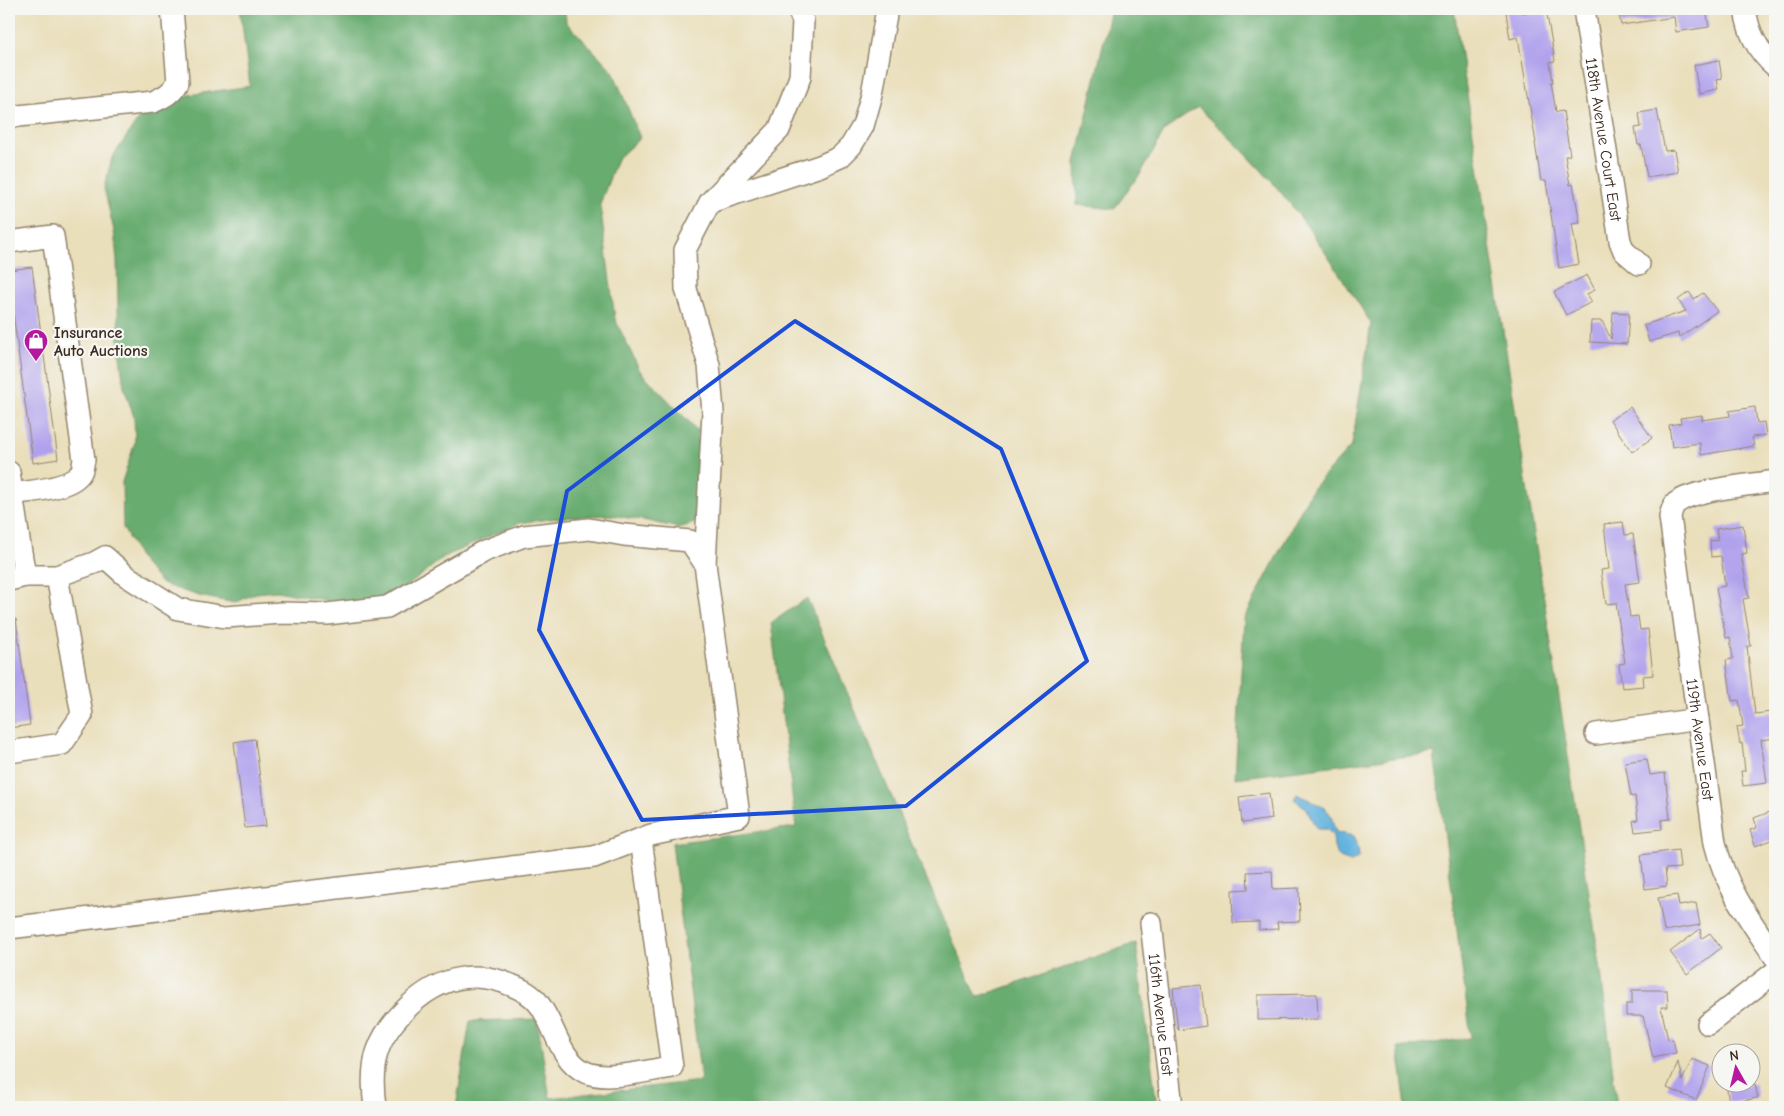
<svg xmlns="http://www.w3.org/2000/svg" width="1784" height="1116" viewBox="0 0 1784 1116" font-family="'Comic Neue',sans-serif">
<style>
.forest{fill:#67ac70;stroke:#516b47}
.water{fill:#63b3de;stroke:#4f6e7e}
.building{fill:#b0a1ed}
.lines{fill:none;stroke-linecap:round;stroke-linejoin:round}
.minor-casing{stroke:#92846c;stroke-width:24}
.minor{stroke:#fff;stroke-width:21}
.marked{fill:none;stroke:#1d4ed8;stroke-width:4;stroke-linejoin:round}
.labels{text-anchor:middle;stroke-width:4.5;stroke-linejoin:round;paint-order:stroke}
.street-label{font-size:16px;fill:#3b2a1e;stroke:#f6f6f2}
.poi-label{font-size:16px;font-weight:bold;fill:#3b2a1e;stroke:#f6f6f2;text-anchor:start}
</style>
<rect width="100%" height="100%" fill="#f6f6f2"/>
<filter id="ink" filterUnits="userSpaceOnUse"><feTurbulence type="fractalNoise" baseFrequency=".02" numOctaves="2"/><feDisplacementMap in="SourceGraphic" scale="10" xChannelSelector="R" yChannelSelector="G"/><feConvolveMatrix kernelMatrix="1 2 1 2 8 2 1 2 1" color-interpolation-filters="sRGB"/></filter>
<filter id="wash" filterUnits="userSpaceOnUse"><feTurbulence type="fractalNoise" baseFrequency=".0096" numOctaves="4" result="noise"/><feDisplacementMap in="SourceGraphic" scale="20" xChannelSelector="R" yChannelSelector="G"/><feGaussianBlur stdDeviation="1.12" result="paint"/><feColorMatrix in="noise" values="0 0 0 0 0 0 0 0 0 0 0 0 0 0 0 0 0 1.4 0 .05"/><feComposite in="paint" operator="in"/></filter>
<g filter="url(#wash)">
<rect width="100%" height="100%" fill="#eadfbb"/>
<path class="forest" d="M240 9H565L566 22 613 71 640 138 617 159 600 204 615 319 640 371 698 431 695 523 679 528 648 521 610 515 558 518 519 523 444 557 404 589 373 602 345 604 277 591 256 593 235 603 199 596 162 584 142 562 123 528 122 482 135 442 134 417 124 387 119 349 117 260 114 231 104 188 112 158 139 118 189 95 250 86Z
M1111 9H1454L1601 972 1617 1107H1406L1398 1048 1471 1038 1434 753 1235 778 1244 619 1312 489 1352 445 1371 323C1345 283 1320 242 1291 205 1263 169 1230 138 1198 107L1165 130 1141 173 1114 209 1077 205 1076 163Z
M807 598 977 997 1136 943 1157 1107H456L470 1021 537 1019 550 1098 701 1081 672 843 796 827 771 623Z"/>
<path class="water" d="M1297 794C1306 800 1327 805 1331 816 1333 822 1333 826 1336 832L1353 836 1358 847 1359 857 1351 862 1340 858 1336 852 1334 846 1333 836 1327 829H1317L1305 807 1294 799Z"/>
<g id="blocks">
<path class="building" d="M1522 9V13L1546 9 1555 61 1550 62 1553 82H1551L1556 112 1563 111 1570 155 1565 156 1570 185 1573 184 1580 223 1572 224 1579 264 1559 268 1546 181H1541L1535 143H1536L1518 37 1510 39 1506 12Z
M1618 9H1706L1709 27 1676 32 1674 17 1621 25Z
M1719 60 1722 79 1717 80 1719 90 1699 94 1694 65Z
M1657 110 1665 151 1674 150 1678 172 1647 177 1641 145H1638L1635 128 1641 127 1639 113Z
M32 267 58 459 33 463 9 282V270Z
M1587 275 1595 290 1587 294 1592 302 1566 315 1554 292Z
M1689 292 1694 299 1703 293 1717 311 1679 338 1678 333 1649 342 1644 325 1686 311 1678 300Z
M1613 312 1629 313 1627 344 1590 342 1591 321H1602L1611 339Z
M1630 407 1652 438 1632 452 1610 420Z
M1755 407 1757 423 1764 422 1766 435 1752 437 1754 446 1701 455 1700 443 1672 447 1669 425 1681 423 1680 418 1702 415V420L1730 416 1729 411Z
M1623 522 1625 535 1633 534 1640 582 1625 584 1630 617 1638 616 1640 630 1648 629 1653 675 1643 676 1644 686 1622 688 1619 664 1625 663 1616 603 1606 604 1601 570 1609 569 1604 524Z
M1743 525 1747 553 1741 554 1749 598 1743 599 1751 646H1747L1755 714 1771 712 1775 738 1761 740 1767 783 1743 786 1741 771H1745L1742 743 1740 744 1737 727 1743 726 1739 700 1732 701 1726 660 1733 659 1730 637 1726 638 1716 588 1725 586 1721 556 1711 557 1710 541 1718 540 1716 529Z
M9 619H16L30 725 9 728Z
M255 739 266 826 245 828 234 742Z
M1647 759 1650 775 1665 773 1670 819 1661 820 1662 829 1635 832 1633 821 1638 820 1635 796 1631 797 1625 762Z
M1269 793 1272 819 1242 823 1239 797Z
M1775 810V839L1755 846 1750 830 1757 828 1754 818Z
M1678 850 1680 868 1665 869 1667 886 1645 889 1641 855Z
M1272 871 1273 889 1299 888 1300 921 1277 922 1278 929 1259 930V922L1233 923 1232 890 1248 889 1247 872Z
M1677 895 1679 906 1696 903 1700 925 1664 931 1658 898Z
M1700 929 1702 938 1710 933 1721 948 1687 974 1670 952Z
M1201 985 1206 1026 1178 1030 1173 988Z
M1632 990H1667L1668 1007H1661L1668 1040 1673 1039 1676 1053 1653 1058 1643 1016H1626V1004H1632Z
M1317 994 1318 1019 1258 1020V995Z
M1692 1059 1710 1066 1696 1100 1667 1088 1678 1062 1682 1081Z
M1726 1084H1755L1758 1098 1729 1103Z"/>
</g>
</g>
<g filter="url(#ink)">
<use href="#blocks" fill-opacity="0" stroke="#92846c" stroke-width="1"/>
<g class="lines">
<defs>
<g id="minor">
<path id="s1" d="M1584 9 1620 241 1624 251 1639 264"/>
<path d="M1745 9C1748 31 1757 51 1775 66"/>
<path d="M9 117 153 102C164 97 172 93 178 82L172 9"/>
<path d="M713 201 820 166 840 157 851 146 863 126 872 94 887 9"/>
<path d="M9 242 53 236 84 460C83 463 83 469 81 472 72 489 30 491 12 494"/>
<path d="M9 472 18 534 9 535"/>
<path id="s2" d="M1775 481C1751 485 1695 489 1676 503 1672 507 1671 512 1670 517L1715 843C1726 888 1749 919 1775 957"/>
<path d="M705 564 713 412 709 365 686 289 685 250 710 202 779 130 800 77 803 21 798 9"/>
<path d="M9 580 25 576 18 534"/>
<path d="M1596 734 1698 719"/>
<path d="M9 752 62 744 82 715 57 576"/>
<path id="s3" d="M1151 923 1172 1107"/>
<path d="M9 928 594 857 651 835 739 816 705 564 690 541 624 535 589 529 524 536 484 551 387 607 327 614 281 613 225 617 178 609 125 575 105 557 94 563 57 576H25"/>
<path d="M1708 1024 1775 972"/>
<path d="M375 1107C369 1062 376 1037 410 1005 439 978 474 969 511 985 521 989 532 994 539 1004 555 1025 559 1059 585 1072 607 1082 648 1070 672 1067L641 839"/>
</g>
</defs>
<use href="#minor" class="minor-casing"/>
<use href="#minor" class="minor"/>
</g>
</g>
<path class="marked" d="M795 321 1001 449 1087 661 906 806 642 820 539 630 567 491Z"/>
<defs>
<symbol id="shop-pin" viewBox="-11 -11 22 30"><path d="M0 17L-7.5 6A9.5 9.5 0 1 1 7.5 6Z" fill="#b5179e" stroke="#f6f6f2"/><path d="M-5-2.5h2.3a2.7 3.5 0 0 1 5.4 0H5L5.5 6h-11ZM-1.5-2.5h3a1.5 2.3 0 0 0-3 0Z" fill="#fff"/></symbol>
</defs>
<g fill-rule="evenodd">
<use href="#shop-pin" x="22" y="327" width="28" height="38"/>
</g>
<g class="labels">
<g class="street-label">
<text dy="6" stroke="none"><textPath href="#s1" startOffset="132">118th Avenue Court East</textPath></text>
<text dy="6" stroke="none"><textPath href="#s2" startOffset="342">119th Avenue East</textPath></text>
<text dy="6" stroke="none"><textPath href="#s3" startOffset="92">116th Avenue East</textPath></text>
</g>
<g class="poi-label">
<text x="54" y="338">Insurance<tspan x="54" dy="18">Auto Auctions</tspan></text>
</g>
</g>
<rect width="1784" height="1116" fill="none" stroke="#f6f6f2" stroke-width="30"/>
<g transform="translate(1736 1068) rotate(352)"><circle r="24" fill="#f6f6f2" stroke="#aba49d"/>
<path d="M0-4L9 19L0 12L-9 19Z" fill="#b5179e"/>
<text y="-8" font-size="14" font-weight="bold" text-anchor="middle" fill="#3b2a1e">N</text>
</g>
</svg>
